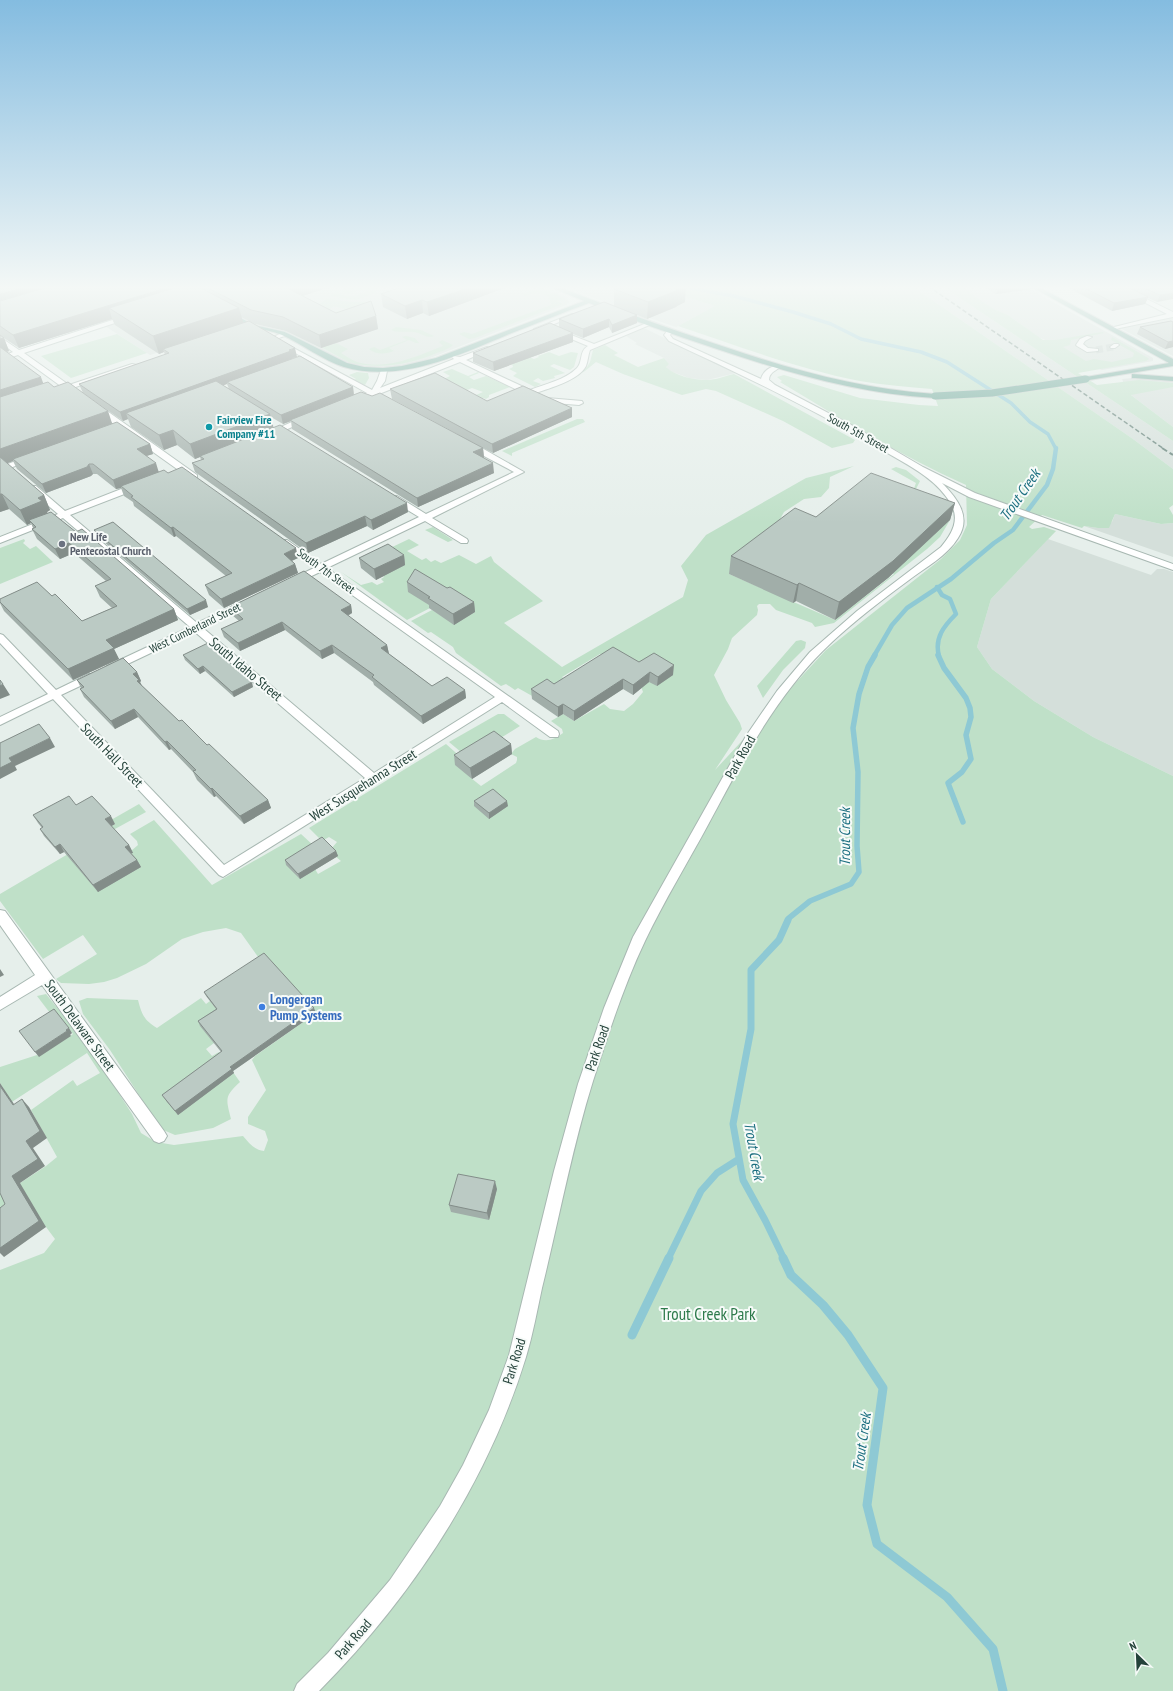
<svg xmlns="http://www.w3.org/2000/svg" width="1173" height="1691" viewBox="0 0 1173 1691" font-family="'PT Sans Narrow',sans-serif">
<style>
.built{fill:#d4dfda}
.green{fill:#bfe0c8}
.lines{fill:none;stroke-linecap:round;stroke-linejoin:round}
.stream-far4{stroke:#8ec9d4;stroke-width:3.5}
.stream-far3{stroke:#8ec9d4;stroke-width:4.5}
.stream-far2{stroke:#8ec9d4;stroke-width:5.5}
.stream-far1{stroke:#8ec9d4;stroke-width:7}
.stream{stroke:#8ec9d4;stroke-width:9}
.minor-tunnel{stroke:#bfccc8;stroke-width:7;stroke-dasharray:7 3.5;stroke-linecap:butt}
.minor-casing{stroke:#a8b8b2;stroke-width:2}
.major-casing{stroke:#c2cac8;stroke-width:2}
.minor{fill:#fff;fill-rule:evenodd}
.major{fill:#6aa596;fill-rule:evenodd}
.rail-far1{stroke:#5f7d75;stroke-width:1.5;stroke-dasharray:4.5 2.5;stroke-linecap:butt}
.rail{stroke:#5f7d75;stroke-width:2;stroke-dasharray:6 3;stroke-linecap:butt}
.major-bridge-casing{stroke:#c2cac8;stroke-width:8;stroke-linecap:butt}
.major-bridge{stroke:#6aa596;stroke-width:7}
.wall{fill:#a1aea9;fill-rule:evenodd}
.shaded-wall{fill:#838d89}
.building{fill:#bbcac4;stroke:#838d89}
.culture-dot{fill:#0f9aa8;stroke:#f7fbf9;stroke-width:1.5}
.worship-dot{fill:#6b7280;stroke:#f7fbf9;stroke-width:1.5}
.shop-dot{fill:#3f7fe0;stroke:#f7fbf9;stroke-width:1.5}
.labels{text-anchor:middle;stroke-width:4;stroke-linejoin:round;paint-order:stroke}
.far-culture-label{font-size:12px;font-weight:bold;fill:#0d838f;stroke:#f7fbf9;text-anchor:start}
.far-street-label{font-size:12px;fill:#24423a;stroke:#f7fbf9}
.far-worship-label{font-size:12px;font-weight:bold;fill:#5b616d;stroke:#f7fbf9;text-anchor:start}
.street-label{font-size:14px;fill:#24423a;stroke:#f7fbf9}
.shop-label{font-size:14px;font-weight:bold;fill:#366cbe;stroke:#f7fbf9;text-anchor:start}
.water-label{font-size:15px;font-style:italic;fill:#1c6f80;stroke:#f7fbf9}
.near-park-label{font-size:17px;fill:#2d7a4b;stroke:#f7fbf9}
</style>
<rect width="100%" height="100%" fill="#e6efeb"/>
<path class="built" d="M202 286H549L544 288 567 297 569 302 566 305 420 362 405 366 385 368H368L347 364 274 325 255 318 235 328 150 355 105 326 207 295Z
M563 286H652L716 306 676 327 612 305Z
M912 286H942L1173 441V469L1133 439Z
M964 286H1024L1153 358V361L1102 370 1081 362 1065 354 1058 340 1048 341 1038 337 1008 315 994 309 976 297Z
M1173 317V356L1120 328Z
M642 329H646L736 373 707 380 689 378 670 371 666 367 668 363 664 358 635 344 637 343 626 336Z
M1132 378H1147L1173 381V427L1122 388 1123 381 1122 379Z
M1115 514 1161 524 1173 523V557L1084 526 1098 528 1112 522Z
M1048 539 1151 575 1157 569H1164L1173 572V776L1093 737 1034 701 992 669 977 647 991 599Z"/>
<path class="green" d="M350 286H374L376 293 356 300 330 296 337 291 339 294C348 297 357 297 365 292V291C359 290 354 291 349 294L342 292V289Z
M652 286H912L1133 439 1173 469V505L1169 508 1173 515V523L1161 524 1115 514 1109 528H1098L1084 526 1082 528 1042 515 1029 527 1032 529 1044 527 1056 531 991 599 977 647 992 669 1034 701 1093 737 1173 776V1691H0V1270L44 1253 55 1239 46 1227 0 1220V1184L5 1193 46 1166 57 1157 31 1110 73 1080 77 1086 100 1073 87 1053 1 1109 4 1089 0 1083V1067L37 1055 39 1056 73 1034 58 1014 53 1017 37 996 46 994 91 1050 132 1114 141 1133 156 1142 174 1145 243 1136C249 1143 254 1150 264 1151L268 1140 265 1131 248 1124V1117L266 1090 252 1060 255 1056 316 1013 261 961 241 933 226 928 203 932 182 939 146 964 117 978 104 982 89 984 61 983 56 979 97 954 83 935 43 959 0 901V894L102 834 101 832 115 824 111 820 139 804 146 812 104 835 129 854 131 851 138 845 137 841 130 834 154 820 212 885 301 834 314 846 315 869 318 874 341 861 335 856 331 849 337 842 329 837 322 841 309 828 446 744 464 760 471 778 481 786 516 763 517 760V757L511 754 515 749 536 737C545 743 554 740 563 733L562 729 551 721 563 714 574 721 604 704 610 709 624 711 633 704 643 692 635 670 600 654 562 677 570 683 534 697 518 688 515 690 506 684 501 686 456 653 453 647 431 632 428 633 411 621 432 610 454 624 475 612 432 607 407 620 341 572 361 585 372 582 377 585 384 582 381 579 384 577 383 576 384 551 409 539 419 545 407 551 422 560 426 558 431 562 435 560 441 563 459 555 476 564 491 556 494 562 543 601 504 623 562 667 683 597 688 580 681 566 706 535 806 478 854 466 830 477 829 488 821 497 804 499 784 512 775 528 729 574 835 620 894 574 892 573 950 520 940 537 927 549 834 623 815 627 812 623 776 610 770 604H759L757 606 758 610 757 615 732 638 728 649 714 675 726 700 740 723 742 729 715 770 826 650 941 559 960 540 967 525 966 485C901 456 840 418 780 382L782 381 777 377 784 375 860 398 919 405 938 406 932 389C908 387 884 385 860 381 798 369 738 346 678 326L715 306Z
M942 286H964L976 297 994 309 1008 315 1043 340H1055L1102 332 1104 333 1071 340 1070 345 1063 347 1086 361 1094 359 1112 362 1133 357 1134 353 1111 340 1112 337 1148 358 1149 359 1146 361 1078 373 1097 385 1139 380 1173 383V387L1131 395 1173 427V441Z
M541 288 564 298 566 300 557 301 563 304 475 338 469 339 459 334 464 332 472 334 551 305 549 297 538 292 525 296 522 294Z
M327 299 352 302H371C365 304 356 309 349 309 341 310 335 302 329 310L311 309Z
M344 310 331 345 336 343 348 349 341 353C346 356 352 360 357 362 386 371 417 356 443 346L439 342 442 340 453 345C449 349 442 351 437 353 408 365 380 369 350 363L282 325 329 313Z
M396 327 421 330 434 336C426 339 422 333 414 332 406 331 398 333 391 330Z
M117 334 147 353 71 378 41 356Z
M406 336 415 338 419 343H416L409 340 389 348 394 351C386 354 376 355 369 349L374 347 380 350 407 340 402 337Z
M605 345 618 353 614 355 638 367 664 358 669 364 666 367C675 376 694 380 707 380 716 380 725 376 734 374L855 440 853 443 832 448 783 421 716 391 706 389 682 395 623 374 596 362 585 371 558 385 587 367 590 362 593 350Z
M549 352 559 356 571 352 578 353 574 367 570 370 554 364 550 366 565 373 554 376 555 378 543 381 538 378 533 381 541 384 535 387 513 376 517 373 509 369 513 367 512 364 524 355 534 359 539 357 538 356Z
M452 369 468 376 478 372 479 373 469 377 474 380 486 376 510 387 489 395V397L486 399 483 398 469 404 466 402 485 394 465 402 462 401 483 392 472 388 455 395 442 380 450 376 443 372Z
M357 372 368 373 369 378 365 385 353 380 356 379 349 375Z
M577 419H583L585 422 512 453V456L502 451Z
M896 467 906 470 920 481 916 489 913 491 916 483 891 469Z
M433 527 453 540 448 542 425 530Z
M24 539 25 541 23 543 30 549 36 546 53 562 0 584V548Z
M801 640 806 642 805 648 783 670 763 698 757 686 796 641Z
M498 714H504L520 726 468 758 449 742Z
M87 998 138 1000C142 1015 144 1020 157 1028L201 998 206 1004 210 1001 220 1013 218 1040 206 1049 212 1056 219 1052 240 1082C224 1097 226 1098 231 1119L213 1128 175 1135 161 1129 110 1050 83 1014 79 1001Z"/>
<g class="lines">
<path class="stream-far4" d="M678 286 734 296 793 312 831 324 861 339 921 352 947 362 1011 403 1030 422 1048 434 1056 449"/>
<path class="stream-far3" d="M937 587 942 595 950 599 956 614C944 626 934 638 939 656
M874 656 892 625 907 608 951 579 994 543 1013 530 1047 485 1053 469 1056 448"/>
<path class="stream-far2" d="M938 655 944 668 966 698 970 708 971 717 966 735 971 759 962 772 948 783 963 822
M788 921 789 918 810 901 851 884 859 872 857 846 858 772 853 728 859 694 868 667 875 655"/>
<path class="stream-far1" d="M668 1259 701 1191 717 1173 739 1159
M784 1259 765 1220 743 1180 733 1124 751 1029V970L779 940 788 920"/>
<path class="stream" d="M783 1258 791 1275 823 1305 848 1335 883 1388 867 1505 877 1544 947 1597 993 1649 1003 1691
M632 1335 669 1258"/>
<path class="minor-tunnel" d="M1096 350 1113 347"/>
<defs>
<path id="minor" d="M1113 286H1120L1173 312V317L1110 330V328L1167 314Z
M572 314 577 315 539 330 534 329Z
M128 315 131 317 130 318 24 353 69 385 132 364 137 365 73 388 80 392V396H74L67 390 60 391 59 389 62 387 18 355 0 361V357L13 352 0 342V337L19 350Z
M647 323 652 324 590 350C588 355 588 361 586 366 579 380 550 388 536 393L547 398 582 401 583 403 579 405 542 402 460 362 379 394 382 396 381 398 373 396 353 403H350V399L367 393 279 344 284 343 372 390 377 381 381 370 387 371 385 381 380 388 454 359 452 357 453 356 460 357 487 347 489 348V350L466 360 530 390C545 384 565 380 577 368 583 362 579 351 588 346L557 333V331H561L594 344Z
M668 330 673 331 670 335 673 339 761 379C763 371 771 365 779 366V368C775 371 769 373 769 380L775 385 853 426 923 467 975 493 1173 564V570L969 497 942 483C957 498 972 517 958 538 947 556 926 567 909 580 883 599 857 619 832 642 777 693 744 758 709 823 688 862 664 901 645 941 624 985 608 1035 593 1081 572 1148 559 1219 542 1288 537 1311 533 1334 526 1357 487 1484 412 1597 319 1691H294L297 1684 328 1653 390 1580 440 1506 463 1465 489 1410 509 1355 554 1171 578 1084 604 1008 633 937 746 736 777 691 810 652 857 611 941 547C952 534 960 520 951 504 936 477 902 462 877 447 810 407 740 374 669 341L664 335Z
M285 332 288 334 287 335 271 341 268 339Z
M1087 336 1092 337 1085 341 1083 344 1088 348 1098 349V351L1087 352 1077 346 1076 345 1080 339Z
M1114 344H1118L1119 345 1115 348H1111L1110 347Z
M94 406H100L197 475V479H191L94 410Z
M303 417H306L310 419 272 436H266L265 434Z
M467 443H473L524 472 432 518 467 539 468 541 467 543H461L425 521 327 568 558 731 559 734 558 737H550L502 702 223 877 219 875 53 699 0 725V717L48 694 0 643V634L3 635 56 690 89 674H97L98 676 97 678 61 695 224 865 365 778 195 632 115 670H107L106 668 107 666 190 627 63 518 0 543V537L58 514 30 490 29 488 30 486H36L65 511 134 484H140L141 486 140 488 70 515 197 623 242 602H248L250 604 248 606 203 628 374 773 495 697 320 572 297 583H291L289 581 291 579 314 568 280 542 281 540H287L321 564 419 517 391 500 390 498 391 496H397L426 514 514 472 467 447Z
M26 457H29L33 459 0 472V467Z
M0 910 5 911 164 1131 167 1136 164 1141 159 1143 154 1141 42 985 0 1010V997L35 975 0 925Z"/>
<path id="major" d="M548 286H556C611 307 666 328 722 346 793 370 860 389 935 394L939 396 935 398C859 394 789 373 717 349 674 335 632 320 589 303 562 313 535 324 507 335 457 356 399 383 344 367 324 361 302 344 282 335 263 327 242 329 226 314L231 313 254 325 285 332 347 363 364 367 383 368 402 366 436 358 584 301Z
M1030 286H1037L1173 359V366L1083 381 1082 379 1086 377 1169 363Z
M1132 374 1173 377V381L1135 378H1132Z"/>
</defs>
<use href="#minor" class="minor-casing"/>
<use href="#major" class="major-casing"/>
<use href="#minor" class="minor"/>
<use href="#major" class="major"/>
<path class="rail-far1" d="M928 286 1164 449"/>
<path class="rail" d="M1162 448 1173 455"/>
<defs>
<path id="major-bridge" d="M935 396 992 393 1086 379"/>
</defs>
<use href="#major-bridge" class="major-bridge-casing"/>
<use href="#major-bridge" class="major-bridge"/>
</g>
<path class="wall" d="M0 286H333L303 296 336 313 376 316 378 329 321 348 286 331 255 324 241 317 243 323 297 357 292 359 353 387 354 395 459 435 392 399 390 389 487 401 572 408V417L493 453 483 448 484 458H483L494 473 418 507 292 429 291 421 283 424 271 417 273 427 408 512 373 530 367 526 308 553 195 472 192 463 201 460 200 457 195 459 177 445 164 450 131 427 128 419 123 421 83 393 79 384 165 355 164 352 159 354 115 325 112 319 19 348 4 338 9 351 7 352 43 383 54 387 112 423 150 444 153 454 146 456 159 472 298 558 292 561 295 564 298 573 224 608 209 595 205 585 226 576 176 536 174 537 134 506 133 502 124 496 121 488 116 489 97 474H93L91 476 46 493 17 469 13 461 7 463 44 495 50 510 47 512V513L76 532 174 609 178 620 114 649 119 659 73 680 4 611 0 603V599L52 596 82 621 112 608 100 597 95 586 106 581 74 553 60 559 37 539 32 529 33 528 31 523 27 525 9 509 0 512ZM227 384 229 389 223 385Z
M405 286H510L429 316 423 313 407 319 383 307 381 294Z
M982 286H1034L1033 289 996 294Z
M1040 286H1173L1157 302 1148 298 1145 304 1112 311 1067 287 1056 288 1052 286 1043 288Z
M614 289 685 302 677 306 676 307 647 319 637 315V323L612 333 609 327 583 338 573 334V342L494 371 473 362V353L559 327V319L614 306Z
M1173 322V347L1165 349 1137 334 1140 327Z
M955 503 950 520 888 578 835 620 796 601 793 603 729 574 731 556 816 517Z
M94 530 208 607 190 615 97 536Z
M404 555 405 565 376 580 361 568 359 558Z
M407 582 447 588 474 602 475 612 454 625 429 608V605L408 592Z
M351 605 352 613 348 616 387 645 389 654 432 686 465 690 466 698 423 724 374 685 373 682 334 653 322 659 285 630 240 651 224 637 221 629 239 621 232 615 230 607Z
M183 655 253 687 234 697 205 671 200 674 185 660Z
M639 662 673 675 657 686 649 682 633 695 623 689 574 721 563 714 558 717 532 699 531 689Z
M137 672 141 681 140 682 142 686 179 721 207 745 268 800 271 808 244 824 216 796 214 797 197 780 193 772 171 749 169 750 138 717 115 729 84 697 80 689 81 688 77 680Z
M511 744 512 754 472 779 455 765 454 755Z
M474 801 508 806 489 819 474 806Z
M76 805 115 824 111 826 129 845 133 853H131L137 860 141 867 98 892 64 852 60 854 44 836 40 829 42 828 38 823 33 815Z
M336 851 338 856 300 879 286 865 285 860Z
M204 992 316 1013 233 1071 234 1073 178 1115 167 1102 162 1095 221 1052 200 1026 198 1021 216 1009 206 996Z
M497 1189 489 1220 451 1212 449 1205Z"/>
<path class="shaded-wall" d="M30 286H80L0 309V294Z
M172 286H185L109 308 112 319 19 348 13 335Z
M292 286H333L290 300 287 288Z
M474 286H510L429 316 427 302Z
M685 286H686L685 302 677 306 676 307 647 319 648 302Z
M1007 286H1034L1033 289 996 294 998 287Z
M1044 286H1052L1043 288Z
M1057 286H1067V287L1056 288Z
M1173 293V299L1157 302 1160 295Z
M1148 297 1145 304 1112 311 1114 303Z
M422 300 423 313 407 319 405 306Z
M239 308 244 325 163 349 164 352 159 354 153 336Z
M637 315V323L612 333V325Z
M376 316 378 329 321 348 319 335Z
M609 319V327L583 338V329Z
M573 333V342L494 371 493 362Z
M4 338 9 351 1 354 0 356V339Z
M1173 341V347L1165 349 1168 342Z
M295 348 297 357 292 358 293 360 227 382V384L133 418 126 413 128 419 123 421 120 412Z
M41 377 46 391 0 406V390Z
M353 387 354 397 290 420 291 421 283 424 281 415Z
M572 408V417L493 453 492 444Z
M108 411 113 426 13 459V461L0 466V449Z
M270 414 274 429 200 456V457L195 459 190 444Z
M173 430 177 445 164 450 159 435Z
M150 444 153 454 140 458 137 449Z
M483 448 484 458 474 462 473 452Z
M156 463 159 473 121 486V488L116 489 113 480Z
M493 463 494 473 418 507 417 498Z
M89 464 93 474 91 476 46 493 42 484Z
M0 494H2L9 509 0 512Z
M44 495 50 510 47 512 49 516 29 520 31 523 27 525 20 510 38 498Z
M407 503 408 512 373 530 371 520Z
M955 503 950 520 888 578 835 620 839 602Z
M365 516 367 526 308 553 306 543Z
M173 527 176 536 174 537 171 528Z
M69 543 74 553 60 559 55 549Z
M296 548 298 558 286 563 284 554Z
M404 555 405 565 376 580 374 569Z
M295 564 298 573 224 608 221 599Z
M799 583 796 601 793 603 797 585Z
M206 600 208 607 190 615 187 609Z
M474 602 475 612 454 625 453 614Z
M351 605 352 613 342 618 341 610Z
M174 609 178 620 114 649 119 659 73 680 68 669 106 640Z
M282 622 285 630 240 651 238 643Z
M332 645 334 653 322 659 320 651Z
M387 645 389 654 381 648Z
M674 665 673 675 657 686 658 677Z
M203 666 205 671 200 674 198 669Z
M137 672 141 681 140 682 143 688 140 690 133 674Z
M650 672 649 682 633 695V685Z
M623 679V689L574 721V711Z
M252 682 253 687 234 697 232 692Z
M3 684 10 695 0 699V686Z
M465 690 466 698 423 724 421 716Z
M563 704V714L558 717V707Z
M134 709 138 717 115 729 111 721Z
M50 738 55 747 15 766 17 770 0 779V768L9 758Z
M167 741 171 749 169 750 165 742Z
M511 744 512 754 472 779 470 768Z
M212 788 216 796 214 797 211 789Z
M268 800 271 808 244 824 240 816Z
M507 801 508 806 489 819V813Z
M111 816 115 824 110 827 105 819Z
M60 844 64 852 60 854 55 847Z
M129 845 133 853 129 854 125 847Z
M336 851 338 856 300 879 298 874Z
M137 860 141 867 98 892 93 885Z
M0 969 4 975 0 977Z
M314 1008 316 1013 233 1071 234 1073 178 1115 175 1111 230 1067Z
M69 1028 72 1033 70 1035 66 1030Z
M67 1031 71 1036 39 1057 35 1052Z
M0 1083 20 1113 13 1105 0 1086Z
M22 1099 29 1107 47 1138 33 1148 45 1166 20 1183 46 1227 4 1257 0 1253V1248L12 1176 26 1141Z
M495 1181 497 1189 489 1220 487 1213Z"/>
<path class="building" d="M0 286H30L0 294Z
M52 286H172L13 335 0 326V301Z
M181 286H197L239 308 153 336 109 308Z
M204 286H292L287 288 336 313 371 301 376 316 319 335 283 317 251 310Z
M405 286H474L427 302 422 300 405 306 381 294Z
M624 286H685L676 289 678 290 648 302 614 289Z
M996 286H1007L998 287Z
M1081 286H1126L1148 297 1114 303Z
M1140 286H1173V293L1160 295Z
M604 302 637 315 612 325 609 319 583 329 559 319Z
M249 321 295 348 289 350 291 351 120 412 79 384 169 353 163 349Z
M1171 321 1173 322V341L1168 342 1140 327Z
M550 323 573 333 493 362 473 353Z
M0 335 4 338 0 339Z
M0 347 41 377 0 390Z
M300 356 353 387 281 415 227 382Z
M435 373 487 401 523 386 572 408 492 444 390 389Z
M216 381 270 414 190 444 173 430 159 435 126 413Z
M48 382 54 387 68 382 108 411 0 449V397Z
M361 392 372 396 380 393 483 448 473 452 493 463 417 498 290 420Z
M117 422 150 444 137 449 156 463 113 480 93 464H89L87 467 42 484 13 459Z
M280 425 407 503 371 520 365 516 306 543 192 463 204 459 200 456Z
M0 457 44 495 38 498 42 501 20 510 2 494H0Z
M182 467 296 548 284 554 295 564 221 599 205 585 232 573 173 527 171 528 131 497 133 496 121 486 164 470 168 473Z
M871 473 955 503 893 561 839 602 799 583 797 585 731 556 795 508 816 517Z
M51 512 76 532 82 529 174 609 106 640 114 648 68 669 0 602V599L37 582 52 596 55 594 82 621 117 606 95 586 111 579 69 543 55 549 32 529 36 527 29 520Z
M113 522 206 600 187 609 94 530Z
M388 544 404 555 374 569 359 558Z
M415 569 447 588 450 587 474 602 453 614 428 598 430 597 407 582Z
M304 571 351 605 341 610 387 645 381 648 432 686 447 677 465 690 421 716 372 677 374 675 332 645 320 651 282 622 238 643 221 629 243 619 230 607Z
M208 643 252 682 232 692 203 666 198 669 183 655Z
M613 647 639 662 654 653 674 665 658 677 650 672 633 685 623 679 574 711 563 704 558 707 531 689 547 679 554 684Z
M123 658 137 672 133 674 139 680 137 681 179 721 182 720 207 745 209 744 268 800 240 816 212 788 211 789 193 771 196 770 167 741 165 742 134 709 111 721 80 689 84 687 77 680Z
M0 680 3 684 0 686Z
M39 724 50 738 9 758 12 762 0 768V743Z
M494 731 511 744 470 768 454 755Z
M493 789 507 801 489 813 474 801Z
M69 796 76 805 92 796 111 816 105 819 129 845 125 847 137 860 93 885 60 844 55 847 40 829 43 827 33 815Z
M322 837 336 851 298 874 285 860Z
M264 953 314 1008 230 1067 232 1069 175 1111 162 1095 222 1051 198 1021 217 1009 204 992Z
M54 1009 69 1028 66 1030 67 1031 35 1052 19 1031Z
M0 1086 13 1105 22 1099 40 1131 26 1141 38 1159 12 1176 39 1221 0 1248V1208L5 1204 0 1193Z
M458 1174 495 1181 487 1213 449 1205Z"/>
<linearGradient id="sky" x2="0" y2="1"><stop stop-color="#84bce0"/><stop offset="0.55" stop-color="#f4f8f6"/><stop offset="1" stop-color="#f4f8f6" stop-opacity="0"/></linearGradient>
<rect width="1173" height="523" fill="url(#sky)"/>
<circle class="culture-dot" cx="209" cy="427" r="4"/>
<circle class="worship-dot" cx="62" cy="544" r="4"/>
<circle class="shop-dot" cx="262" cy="1007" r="4"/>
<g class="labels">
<g class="far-culture-label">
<text x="217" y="424">Fairview Fire<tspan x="217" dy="14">Company #11</tspan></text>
</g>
<g class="far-street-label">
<text transform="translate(858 433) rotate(29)" y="4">South 5th Street</text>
<text transform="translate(326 571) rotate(36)" y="4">South 7th Street</text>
<text transform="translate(195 628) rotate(-26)" y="4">West Cumberland Street</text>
</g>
<g class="far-worship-label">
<text x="70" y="541">New Life<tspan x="70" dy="14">Pentecostal Church</tspan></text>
</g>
<g class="street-label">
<text transform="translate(246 669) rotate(40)" y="5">South Idaho Street</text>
<text transform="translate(112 755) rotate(46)" y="5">South Hall Street</text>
<text transform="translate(740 757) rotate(-61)" y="5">Park Road</text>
<text transform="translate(363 785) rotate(-32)" y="5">West Susquehanna Street</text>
<text transform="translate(80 1025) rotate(54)" y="5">South Delaware Street</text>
<text transform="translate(597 1048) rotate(-71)" y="5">Park Road</text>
<text transform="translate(514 1361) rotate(-73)" y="5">Park Road</text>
<text transform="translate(353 1639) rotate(-49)" y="5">Park Road</text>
</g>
<g class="shop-label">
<text x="270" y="1004">Longergan<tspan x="270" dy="16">Pump Systems</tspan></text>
</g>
<g class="water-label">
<text transform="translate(1020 495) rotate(-55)" y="5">Trout Creek</text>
<text transform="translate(845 837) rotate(-90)" y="5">Trout Creek</text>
<text transform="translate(754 1151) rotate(80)" y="5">Trout Creek</text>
<text transform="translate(862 1442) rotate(-82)" y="5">Trout Creek</text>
</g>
<g class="near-park-label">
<text x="708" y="1320">Trout Creek Park</text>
</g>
</g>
<g transform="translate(1137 1655) rotate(336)" stroke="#f7fbf9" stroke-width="3" paint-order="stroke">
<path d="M0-3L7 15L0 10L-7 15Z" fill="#24423a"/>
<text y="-6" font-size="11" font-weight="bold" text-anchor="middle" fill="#24423a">N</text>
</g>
</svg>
